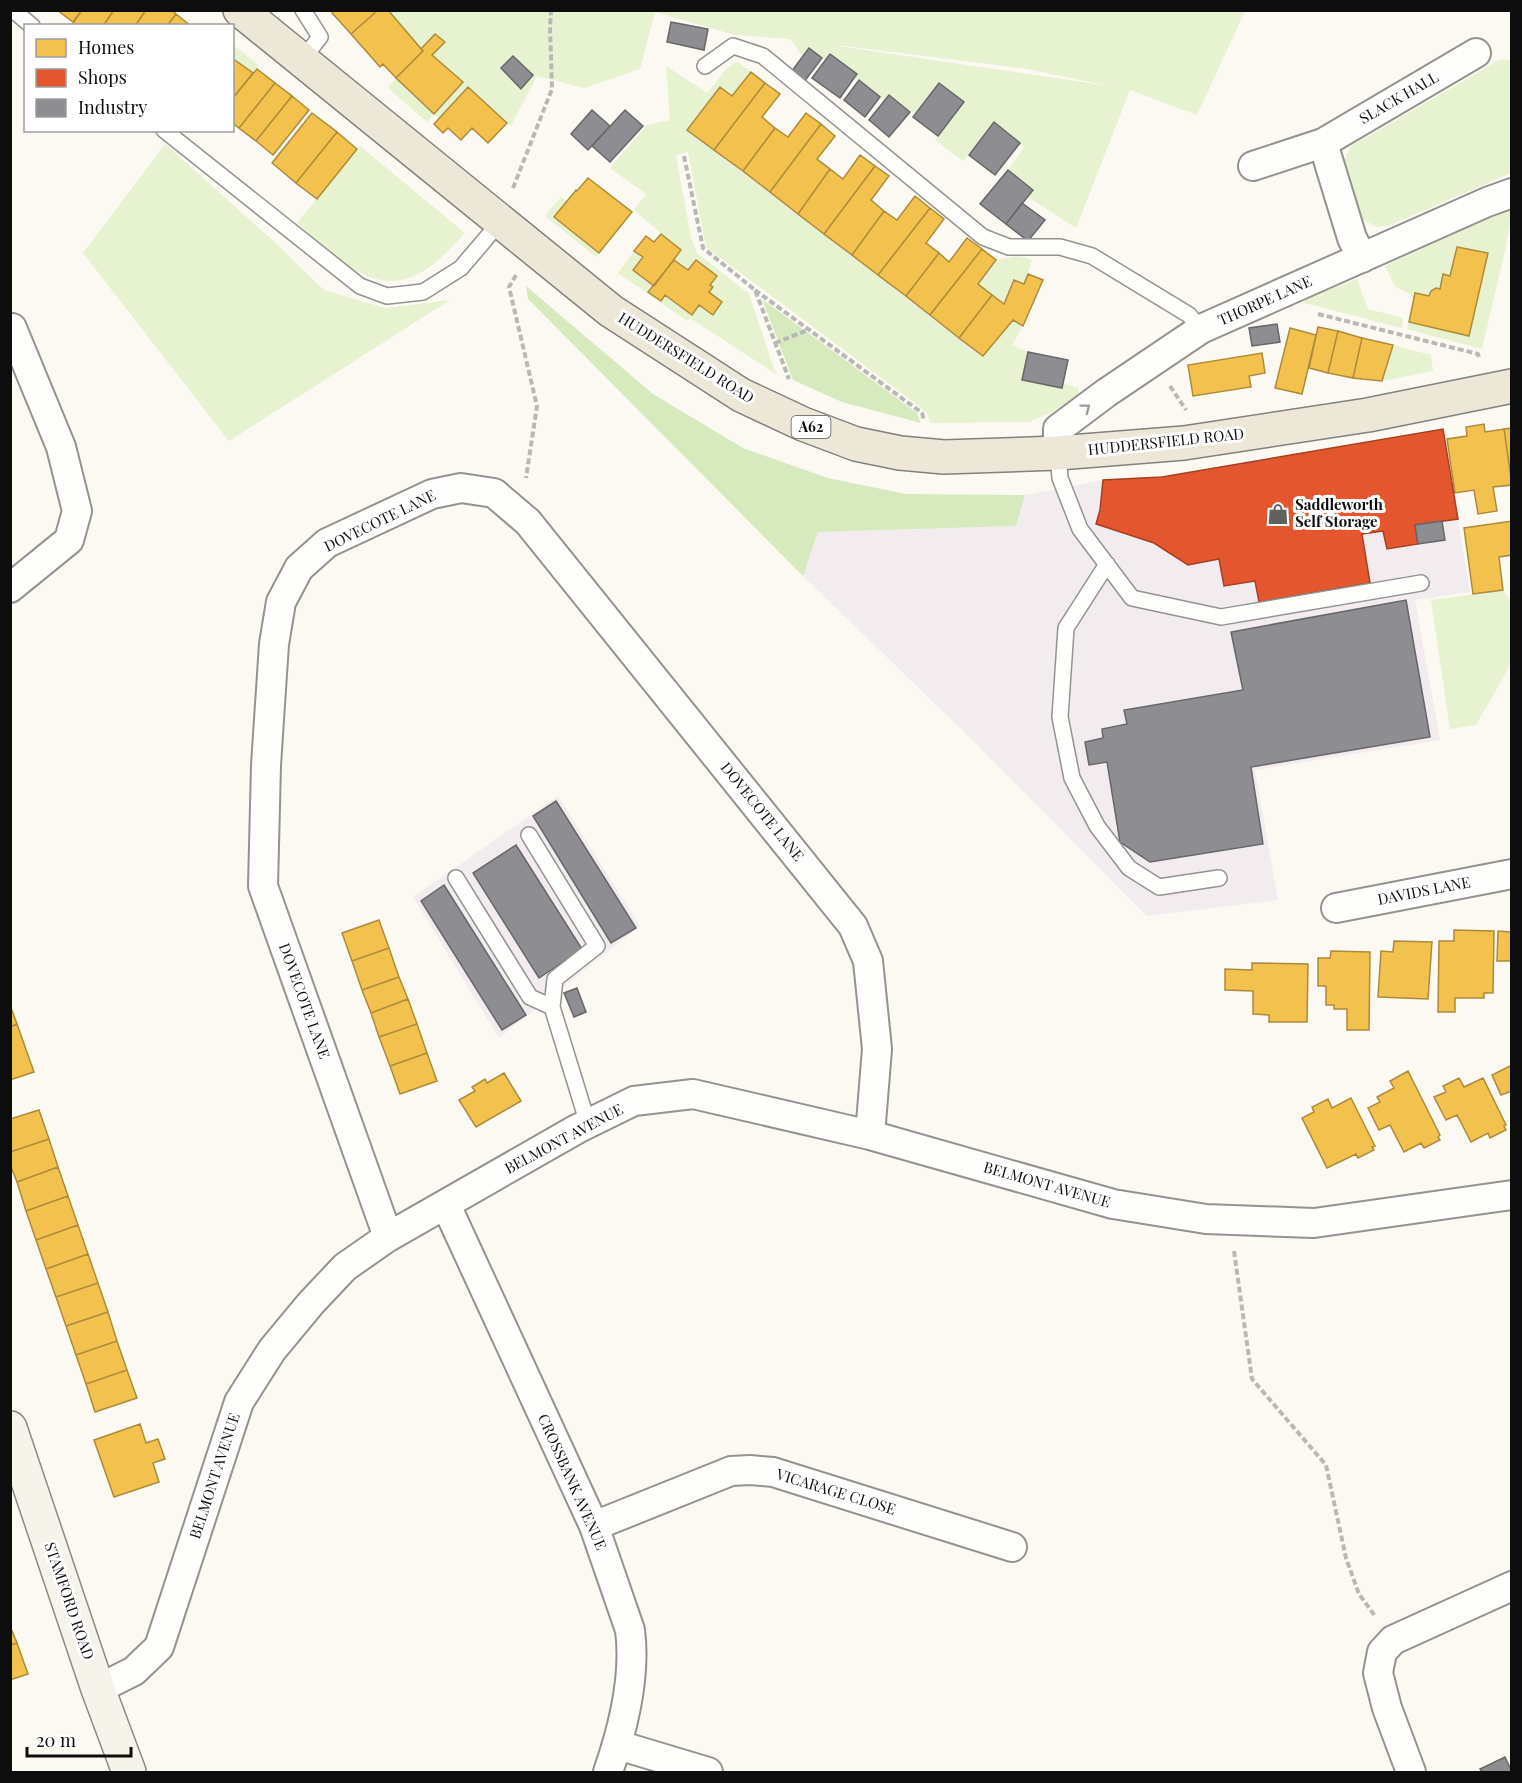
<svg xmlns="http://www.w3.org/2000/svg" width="1522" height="1783" viewBox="0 0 1522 1783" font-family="'Playfair Display',serif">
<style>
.industrial{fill:#f2ecef}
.green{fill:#e6f2d0;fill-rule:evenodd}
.forest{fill:#d7eabe}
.homes{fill:#f2c14e;stroke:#ad8b3a;stroke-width:1.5}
.shops{fill:#e4572e;stroke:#a44124;stroke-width:1.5}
.industry{fill:#8d8d92;stroke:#67676a;stroke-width:1.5}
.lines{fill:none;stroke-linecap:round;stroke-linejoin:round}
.lane-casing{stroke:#949390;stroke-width:18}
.street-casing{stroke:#949390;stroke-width:32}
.secondary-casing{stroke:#8b8a87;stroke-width:36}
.primary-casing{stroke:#81817d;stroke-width:36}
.path{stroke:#b8b8b6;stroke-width:4;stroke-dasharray:6 3;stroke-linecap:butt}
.lane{stroke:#fefefd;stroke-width:15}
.street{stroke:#fefefd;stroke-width:28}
.secondary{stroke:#f5f3ea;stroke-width:33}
.primary{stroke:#ede7d8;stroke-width:33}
.oneway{stroke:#9e9e9d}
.labels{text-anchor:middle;stroke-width:6;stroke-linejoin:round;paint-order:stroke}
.shield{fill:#fff;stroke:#565656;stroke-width:1.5}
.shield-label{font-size:14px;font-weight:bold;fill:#0d0d0d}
.street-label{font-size:15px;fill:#0d0d0d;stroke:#fff}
.poi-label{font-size:15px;font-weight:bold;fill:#0d0d0d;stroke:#fff;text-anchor:start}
</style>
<rect width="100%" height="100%" fill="#fbf9f2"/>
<path class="industrial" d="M1443 429 1470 592 1415 600 1440 740 1255 770 1278 900 1147 916 961 729 803 576 818 532 1016 526 1025 495 1103 480 1162 477Z
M558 796 640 926 499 1038 413 897Z"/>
<path class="green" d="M388 11H1245L1197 115 1130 90 1076 228 1028 197 1033 190 1008 170 1024 147 995 123 963 161 935 140 964 102 939 83 915 114 889 95 884 101 855 77 857 74 830 54 825 60 809 48 802 56 790 39 735 35 655 12 640 69 584 88 537 76 511 126 468 88 439 119 434 114 427 122 388 88 396 78 434 114 432 55 444 42 421 49ZM837 45 1027 69 1110 86 838 46Z
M232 44 259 65 253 73 233 58Z
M1499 60H1511V173L1390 225 1376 227 1361 218 1345 160 1350 147Z
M737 61 751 72 732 96 720 87 688 130 983 356 1013 320 1023 326 1012 345 1028 352 1023 380 1062 388 1063 383 1078 388 1080 396 1065 406 1029 422 930 423 927 413 911 400 706 247 688 152 676 155 691 238 697 253 749 294 776 374 690 318 687 321 618 273 634 251 643 257 654 286 649 292 661 301 665 295 692 314 699 305 713 314 722 302 709 292 713 287 710 285 717 275 696 260 688 270 674 260 681 250 634 210 646 194 610 168 647 125 670 120 666 66 707 93 726 69Z
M165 144 281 248 324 290 385 308 450 300 229 441 83 253Z
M360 146 465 233C451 248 435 266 416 275 369 297 330 251 297 223Z
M561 197 567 201 554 217 599 253 596 257 545 216Z
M1511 208V218L1505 250 1482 349 1407 329 1409 322 1469 336 1488 253 1457 247 1450 276 1440 289 1436 288 1431 291 1429 296 1415 293 1414 297 1395 286 1385 266Z
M1019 256 1032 260 1024 284 1014 281 1004 304 978 284 996 260Z
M1357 279 1368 309 1403 318 1402 328 1304 303 1307 298Z
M1393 345 1431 355 1433 371 1382 381Z
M1503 590 1511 601V664L1476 725 1450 729 1431 600Z"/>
<path class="forest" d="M526 286 653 394 743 448 828 478 906 494 1025 495 1016 526 818 532 803 576 528 299Z
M762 299 917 413 921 423 842 402 793 380Z"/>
<path class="homes" d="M57 10H82L73 22Z
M82 10H114L103 26H71Z
M114 10H146L135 26H103Z
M146 10H172L176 14 167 26H135Z
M335 10H378L351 34 332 13Z
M378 10H388L423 51 396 78 383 64 380 67 351 34Z
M176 14 191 26H167Z
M435 34 445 42 432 55 463 82 434 114 396 78 423 51 421 49Z
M232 58 253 73 232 99Z
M257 69 275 83 239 128 232 123V99Z
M751 72 765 83 714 150 687 130 720 87 732 96Z
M275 83 292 96 256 141 239 128Z
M765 83 780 94 762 117 775 128 743 171 714 150Z
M468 87 507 123 488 143 472 128 461 140 448 128 443 133 434 124Z
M292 96 309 110 273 155 256 141Z
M312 113 337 132 296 183 272 163Z
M806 113 821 124 770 192 743 171 775 128 788 137Z
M821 124 835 136 817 159 830 169 798 214 770 192Z
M337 132 357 149 317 199 296 183Z
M860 155 875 166 824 234 798 214 830 169 843 179Z
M875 166 889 176 871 200 884 211 852 255 824 234Z
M588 178 632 212 599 253 554 217 576 190 577 191Z
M915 196 930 208 878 275 852 255 884 211 897 220Z
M930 208 944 219 926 243 939 253 906 296 878 275Z
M661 234 681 250 654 286 633 270 643 257 634 251 646 236 654 242Z
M967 238 982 249 930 315 906 296 939 253 949 262Z
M1457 247 1488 253 1469 336 1409 322 1415 293 1429 296 1431 291 1436 288 1440 289 1443 274 1450 276Z
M982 249 996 260 978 284 992 295 959 338 930 315Z
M674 260 688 270 696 260 717 276 710 285 713 287 709 292 722 302 713 315 699 305 692 315 665 295 661 301 648 292Z
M1028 274 1043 280 1023 326 1013 320 983 356 959 338 992 295 1004 304 1014 280 1024 284Z
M1318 327 1338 331 1328 373 1309 368Z
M1290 328 1316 335 1302 394 1275 388Z
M1338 331 1362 338 1353 378 1328 373Z
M1362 338 1393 345 1382 381 1353 378Z
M1262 353 1265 373 1249 376 1251 387 1193 396 1188 365Z
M1484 424 1485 432 1504 429 1512 485 1493 487 1497 511 1478 514 1474 490 1455 493 1447 439 1467 436 1466 427Z
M1512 428V478H1511L1504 429Z
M1512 521V555L1499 557 1503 590 1473 594 1464 528Z
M379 920 389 948 352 961 342 933Z
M1512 929V993L1511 961H1497L1498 931 1511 932Z
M1454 930 1494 931 1493 993H1484V998H1455V1012H1438L1439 941H1454Z
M1394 941 1432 942 1428 999 1378 997 1381 951 1393 952Z
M389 948 399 977 362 990 352 961Z
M1331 951 1370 952 1369 1030H1347V1009H1334V1005H1326V986H1318V958H1330Z
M1252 963 1308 964 1307 1022H1269V1015L1253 1014V991L1225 990V969L1252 970Z
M399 977 408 999 371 1013 362 990Z
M408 999 417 1024 379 1037 371 1013Z
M10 1005 17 1024 10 1027Z
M17 1024 34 1072 10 1080V1027Z
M417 1024 427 1053 390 1066 379 1037Z
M427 1053 437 1081 400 1094 390 1066Z
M1512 1065V1091L1501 1095 1492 1075Z
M1408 1071 1440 1135 1438 1137 1440 1140 1424 1148 1421 1143 1404 1152 1390 1125 1379 1130 1368 1108 1380 1102 1377 1097 1394 1088 1390 1081Z
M504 1073 521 1101 476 1127 459 1100 475 1091 472 1087 485 1079 487 1083Z
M1459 1078 1464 1087 1483 1078 1506 1125 1504 1126 1506 1130 1490 1138 1488 1133 1471 1142 1457 1115 1446 1120 1434 1097 1446 1092 1443 1086Z
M1351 1098 1375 1146 1372 1147 1374 1150 1358 1158 1356 1154 1327 1168 1302 1118 1314 1112 1312 1107 1328 1099 1332 1108Z
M39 1110 49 1139 10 1152V1119Z
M49 1139 58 1167 17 1182 10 1164V1152Z
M58 1167 68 1196 26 1211 17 1182Z
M68 1196 78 1225 36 1240 26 1211Z
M78 1225 88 1254 46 1269 36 1240Z
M88 1254 98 1283 56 1297 46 1269Z
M98 1283 108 1312 66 1326 56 1297Z
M108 1312 117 1341 76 1355 66 1326Z
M117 1341 127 1370 86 1384 76 1355Z
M127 1370 137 1398 95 1412 86 1384Z
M140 1424 146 1443 158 1439 165 1459 153 1463 159 1482 114 1497 94 1440Z
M10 1626 17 1643 10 1645Z
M17 1643 28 1674 10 1680V1645Z"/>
<path class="shops" d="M1443 429 1458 519 1415 525 1418 544 1387 549 1383 531 1362 534 1370 583 1259 602 1255 581 1224 586 1219 559 1188 565 1154 543 1096 524 1100 510 1103 480 1162 477Z"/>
<path class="industry" d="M671 22 708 29 704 50 667 42Z
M809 48 822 58 804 82 791 72Z
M830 54 857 74 840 98 812 78Z
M513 56 533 75 521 89 501 68Z
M859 80 880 97 865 117 844 100Z
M939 83 964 102 938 136 913 117Z
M889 95 910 112 889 137 869 120Z
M592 110 610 126 588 150 571 134Z
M625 110 643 126 610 162 592 146Z
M994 122 1020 143 995 175 969 155Z
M1008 170 1033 190 1006 224 980 204Z
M1022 203 1045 220 1028 241 1006 224Z
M1277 324 1280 342 1252 346 1249 328Z
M1028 352 1068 360 1062 388 1022 380Z
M1442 521 1445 540 1418 544 1415 525Z
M1406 600 1430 737 1251 767 1263 844 1150 862 1120 842 1107 762 1089 765 1085 742 1103 738 1102 729 1127 724 1124 710 1243 690 1231 632Z
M556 801 636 928 611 943 533 816Z
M516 845 582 949 539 978 473 873Z
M444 885 526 1015 502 1030 421 901Z
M577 988 586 1012 574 1017 564 993Z
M1505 1757 1512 1772H1482L1480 1769Z"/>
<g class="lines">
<defs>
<path id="lane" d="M13 10 32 26
M302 60 320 37 303 10
M705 66 733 46 763 56 983 237 1009 247H1060L1092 256 1189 315 1201 329
M164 130 360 286 387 296 423 292 461 268 500 222
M1058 453 1060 478 1080 529 1132 598 1221 617 1421 583
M1107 564 1066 628 1060 717 1072 778 1097 826 1129 868 1159 887 1219 878
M529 835 597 946 555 979 552 1007 588 1124
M456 878 530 997 552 1007"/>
<path id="street" d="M1323 143 1352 238 1362 258
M1253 166 1323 143 1476 53
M1058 453V429L1106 393 1201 329 1487 202 1512 193
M10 588 69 540 77 511 61 447 12 328
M1336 908 1512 874
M446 1205 594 1526 630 1630C636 1676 623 1729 608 1772
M388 1237 263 886 266 765 274 644 281 602 299 568 327 543 432 494 461 488 494 493 528 522 853 926 868 961 877 1049 870 1135
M594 1526 731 1471 750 1470 773 1472 1012 1547
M98 1689 134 1671 159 1647 239 1402 272 1350 311 1303 345 1267 388 1237 577 1129 634 1101 693 1094 870 1135 1113 1204 1206 1219 1314 1223 1512 1195
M618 1745 708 1772
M1411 1772 1387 1708 1378 1673 1382 1652 1393 1640 1512 1586"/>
<path id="secondary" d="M10 1428 98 1689 129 1772"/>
<path id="primary" d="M240 10 611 311 741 395 803 424 856 444 900 453 944 457 1058 453 1184 443 1368 415 1512 386"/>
</defs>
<use href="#lane" class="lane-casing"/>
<use href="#street" class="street-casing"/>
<use href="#secondary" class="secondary-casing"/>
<use href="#primary" class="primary-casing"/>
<path class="path" d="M684 156 703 248 755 290 789 379
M513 188 552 89 550 27 551 10
M516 275 509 287 537 406 526 478
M755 290 922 413 924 420
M1318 314 1478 354 1479 357
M775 343 808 330
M1170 386 1186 410
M1234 1251 1252 1379 1326 1465 1346 1558 1359 1594 1375 1616"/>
<use href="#lane" class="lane"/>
<use href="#street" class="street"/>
<use href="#secondary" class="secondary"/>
<use href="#primary" class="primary"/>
</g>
<defs><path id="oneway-chevron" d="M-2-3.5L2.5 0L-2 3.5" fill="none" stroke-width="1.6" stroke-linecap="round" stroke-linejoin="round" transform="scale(1.5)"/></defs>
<use class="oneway" href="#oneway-chevron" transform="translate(1086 408) rotate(-37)"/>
<defs>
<symbol id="shop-bare" viewBox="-9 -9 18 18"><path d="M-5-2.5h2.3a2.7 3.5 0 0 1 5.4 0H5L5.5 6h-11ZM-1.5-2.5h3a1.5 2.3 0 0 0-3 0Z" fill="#60605d" stroke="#fff" stroke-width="2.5" paint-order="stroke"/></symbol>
</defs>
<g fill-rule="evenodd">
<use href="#shop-bare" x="1263" y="499" width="30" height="30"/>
</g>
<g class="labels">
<rect class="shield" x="791.5" y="416" width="39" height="22" rx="4.5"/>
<g class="shield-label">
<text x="811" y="432">A62</text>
</g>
<g class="street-label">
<text transform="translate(1399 98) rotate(-30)" y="5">SLACK HALL</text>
<text transform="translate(1265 301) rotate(-24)" y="5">THORPE LANE</text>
<text transform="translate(686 358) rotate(32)" y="5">HUDDERSFIELD ROAD</text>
<text transform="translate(1166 442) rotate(-6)" y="5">HUDDERSFIELD ROAD</text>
<text transform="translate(380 521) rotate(-26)" y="5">DOVECOTE LANE</text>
<text transform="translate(762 812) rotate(51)" y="5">DOVECOTE LANE</text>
<text transform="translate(1424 891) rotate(-11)" y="5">DAVIDS LANE</text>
<text transform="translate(304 1001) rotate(70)" y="5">DOVECOTE LANE</text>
<text transform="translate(564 1139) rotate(-28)" y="5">BELMONT AVENUE</text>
<text transform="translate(1047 1185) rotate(16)" y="5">BELMONT AVENUE</text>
<text transform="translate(215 1476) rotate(-72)" y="5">BELMONT AVENUE</text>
<text transform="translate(572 1482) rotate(66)" y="5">CROSSBANK AVENUE</text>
<text transform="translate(836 1492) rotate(17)" y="5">VICARAGE CLOSE</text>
<text transform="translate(69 1601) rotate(71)" y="5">STAMFORD ROAD</text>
</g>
<g class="poi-label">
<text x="1295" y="510">Saddleworth<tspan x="1295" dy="17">Self Storage</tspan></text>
</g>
</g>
<rect width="1522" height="1783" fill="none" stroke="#0d0d0d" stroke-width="24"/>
<rect x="24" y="24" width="210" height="108" fill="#ffffff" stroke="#9e9e9e" stroke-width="1.5"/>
<rect x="36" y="39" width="30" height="18" fill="#f2c14e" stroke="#9e9e9e" stroke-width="1.5"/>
<text x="78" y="54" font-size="18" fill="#0d0d0d">Homes</text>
<rect x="36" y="69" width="30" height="18" fill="#e4572e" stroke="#9e9e9e" stroke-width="1.5"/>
<text x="78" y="84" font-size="18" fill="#0d0d0d">Shops</text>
<rect x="36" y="99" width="30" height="18" fill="#8d8d92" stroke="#9e9e9e" stroke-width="1.5"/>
<text x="78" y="114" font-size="18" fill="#0d0d0d">Industry</text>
<path d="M27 1747v9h104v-9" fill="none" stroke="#0d0d0d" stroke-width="3"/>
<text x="36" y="1747" font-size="18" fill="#0d0d0d" stroke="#ffffff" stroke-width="4.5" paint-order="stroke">20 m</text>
</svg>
